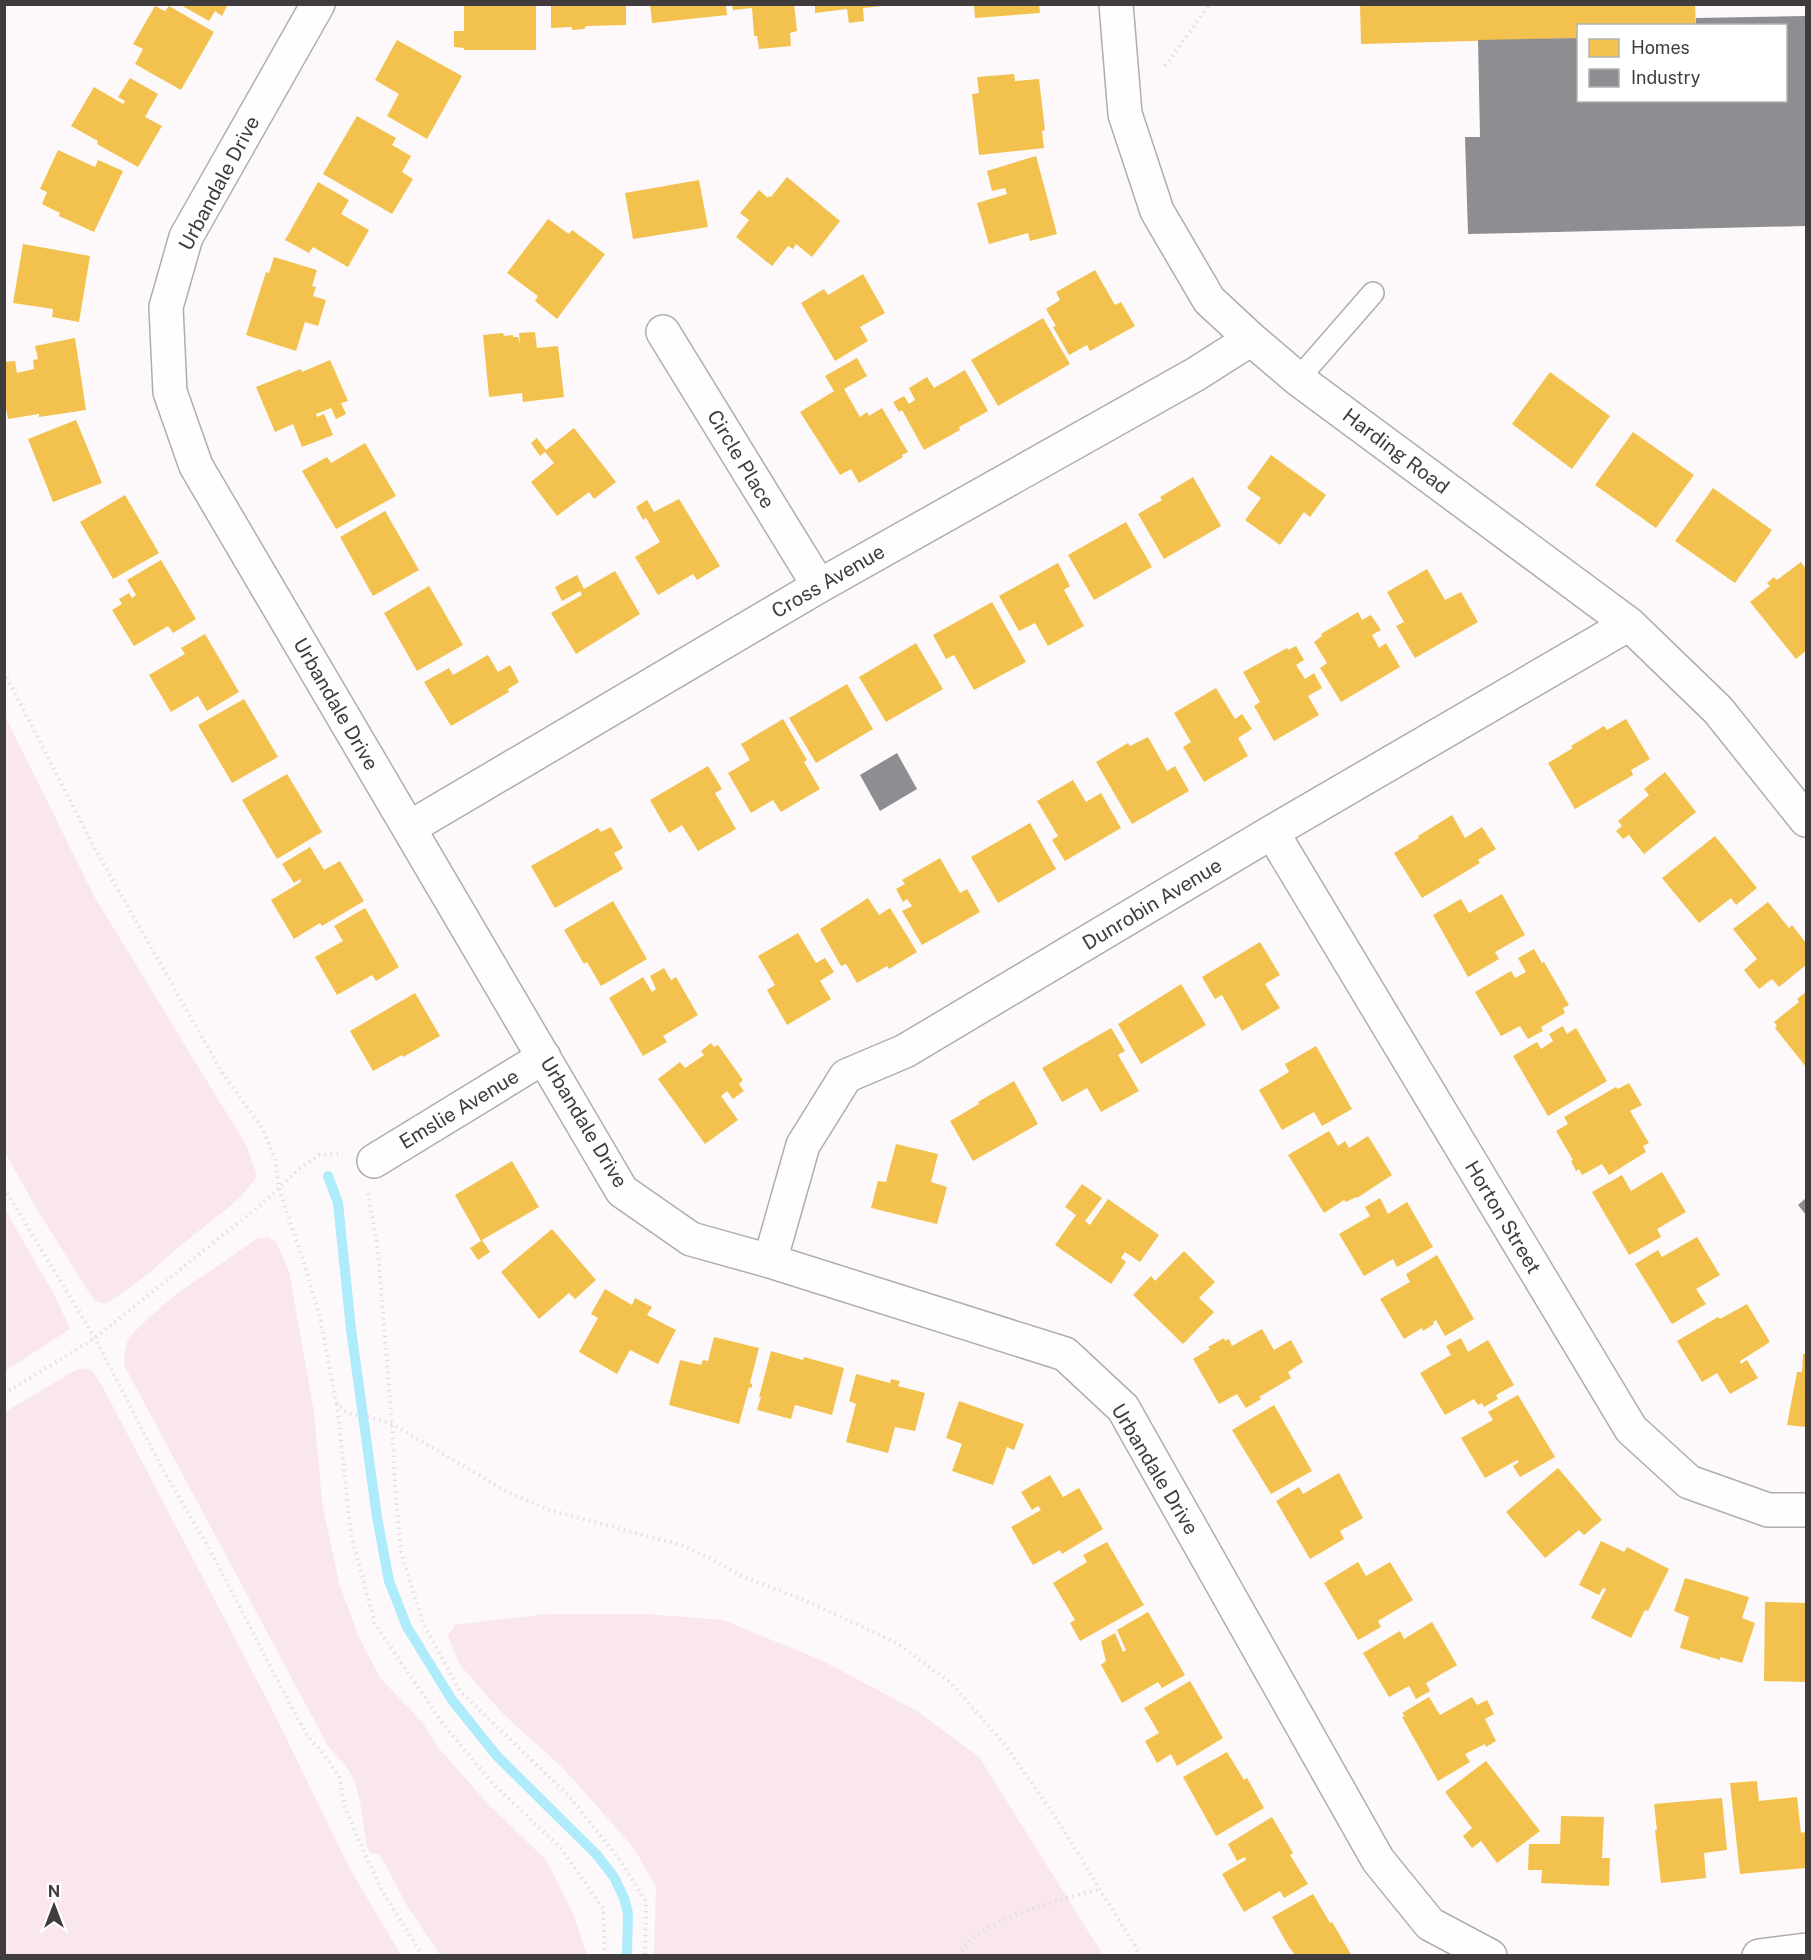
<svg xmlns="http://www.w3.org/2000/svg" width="1811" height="1960" viewBox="0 0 1811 1960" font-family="'Public Sans',sans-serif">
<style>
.green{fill:#fae6ed}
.homes{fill:#f2c14e}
.industry{fill:#8d8d92}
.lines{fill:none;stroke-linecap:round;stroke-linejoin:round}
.stream{stroke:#aeecfb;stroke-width:10}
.service-casing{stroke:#afadae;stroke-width:24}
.minor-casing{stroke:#afadae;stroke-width:36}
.path{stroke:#e1e0e1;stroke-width:4;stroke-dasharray:1.5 4.5;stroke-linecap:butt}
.service{stroke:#fffefe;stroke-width:21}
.minor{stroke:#fffefe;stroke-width:33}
.labels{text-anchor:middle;stroke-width:6;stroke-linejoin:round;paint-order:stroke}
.street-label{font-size:20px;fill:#403c3d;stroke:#fff}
</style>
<rect width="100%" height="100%" fill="#fdf9fb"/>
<path class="green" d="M5 716 94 896 246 1145 257 1175C246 1198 210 1221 190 1238 162 1261 136 1286 105 1304L96 1301 88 1291 35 1206 5 1152Z
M4 1208 55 1296 70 1329 5 1371Z
M268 1237 276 1242 289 1271 314 1412 322 1502 339 1583 358 1635 380 1678 423 1723 436 1745 488 1804 547 1861 574 1916 587 1955H440L406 1904 383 1860 378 1854 370 1853 367 1847C363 1825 362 1801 354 1781 349 1767 337 1757 328 1746L124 1365 125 1350 128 1339 141 1325 176 1294 257 1239Z
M84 1368 91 1370 100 1382 270 1705 349 1867 401 1955H5V1412L74 1371Z
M546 1614H647L723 1620 821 1660 917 1711 979 1757 1103 1955H654L656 1886 633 1847 562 1767 502 1713 460 1665 448 1636 455 1625Z"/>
<path class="homes" d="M179 4H228L222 16 215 11 209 21Z
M464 4H536V50H464V48L454 47V31H464Z
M551 4H626V25L586 26 584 29 572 30V27L551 28Z
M650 4H726L727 15 652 23Z
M732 4H794L797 31 790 33 791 46 759 49 757 36H754L752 8 733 10Z
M815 4H882V6L863 8 864 21 849 23 847 9 815 13Z
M974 4H1039L1040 13 975 18Z
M1360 4H1695L1696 26H1578V38L1361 44Z
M155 6 165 11 169 6 214 32 181 90 135 64 143 49 133 44Z
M397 40 462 76 427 139 387 116 399 94 375 80Z
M1014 74 1015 81 1039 79 1045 130 1042 131 1044 148 979 155 972 94 979 93 977 77Z
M130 78 158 94 145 117 162 126 138 167 97 144 98 141 71 126 94 87 123 104 125 101 118 97Z
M357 116 396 138 392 145 411 156 402 172 413 179 392 214 323 174Z
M58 150 95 167 98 160 123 171 94 232 59 216 60 213 42 204 47 192 40 189Z
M1036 156 1057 234 1030 241 1028 233 989 244 977 203 1007 194 1005 188 992 191 987 171Z
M787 177 840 221 812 257 796 244 793 249 788 246 772 266 736 237 749 220 740 213 759 190 768 198 769 196 771 197Z
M699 180 708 227 633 239 625 193Z
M318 182 349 200 341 214 369 230 348 267 313 247 309 253 285 240Z
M548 219 569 234 572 230 605 254 557 319 535 301 538 296 507 273Z
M23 244 90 256 79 322 52 317 53 309 13 303Z
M274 257 317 270 312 286 316 287 313 296 326 300 318 326 305 322 296 351 246 335 266 272 269 273Z
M1095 270 1115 305 1121 302 1135 326 1090 351 1087 345 1069 355 1053 327 1056 326 1046 309 1060 300 1056 292Z
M863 274 885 313 860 327 868 341 835 361 801 303 824 289 828 295Z
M1043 318 1070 364 998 406 971 360Z
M535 332 537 348 558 346 564 397 523 402 522 393 489 397 483 335 503 333 504 336 513 335V337H518L520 344 519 333Z
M75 338 86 410 39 417V414L8 419 4 398V362L15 361 17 373 34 369 33 360 38 359 35 346Z
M857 358 867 376 844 389 860 417 867 412 869 416 882 408 908 452 902 455 903 457 859 483 851 469 840 475 800 412 834 391 825 376Z
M330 360 348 401 341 403 346 414 336 419 331 408 316 414 317 417 324 414 333 435 302 447 293 424 275 432 256 387 301 369 302 372Z
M965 370 988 411 959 427 960 430 924 450 902 410 899 412 893 402 904 396 909 404 915 400 909 388 927 377 934 388Z
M1550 372 1610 416 1572 469 1512 424Z
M76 420 102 483 53 502 28 439Z
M574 428 616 482 594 499 589 492 557 516 531 482 554 463 545 452 540 456 531 443 537 438 546 450Z
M1633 432 1694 475 1656 528 1595 485Z
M365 443 396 496 336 529 302 471 327 457 331 463Z
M1271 455 1326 495 1310 517 1304 512 1280 545 1245 520 1261 498 1247 488Z
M1193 477 1221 526 1164 559 1138 514 1162 500 1160 497Z
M1713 488 1772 530 1735 583 1675 541Z
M125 495 159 553 113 579 80 522Z
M679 499 720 566 697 580 693 574 658 595 635 557 660 542 646 518 643 520 636 507 647 500 654 512Z
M385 511 419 570 373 596 340 537Z
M1126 522 1152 567 1094 600 1068 555Z
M161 560 196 619 173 633 168 626 134 646 112 610 122 604 119 599 129 593 132 598 136 595 127 580Z
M1801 562 1806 569V651L1796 659 1750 602 1770 586 1767 583 1774 577 1777 580Z
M1058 563 1070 586 1064 590 1084 626 1048 646 1035 623 1019 631 999 596Z
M1427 569 1445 600 1461 592 1478 622 1415 658 1396 626 1404 622 1387 592Z
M615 571 640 614 576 654 551 613 582 595 580 591 562 601 555 587 577 575 584 589Z
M429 586 463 645 417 671 384 613Z
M992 602 1026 662 974 690 954 655 946 659 933 635Z
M1358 612 1362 620 1371 615 1381 630 1372 635 1379 648 1386 643 1400 667 1341 702 1320 668 1327 663 1314 642 1322 636 1321 634Z
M205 634 239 692 207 711 198 696 171 712 149 675 185 654 181 648Z
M916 643 943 689 886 722 859 677Z
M1296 646 1304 660 1296 665 1305 679 1314 673 1322 688 1308 696 1319 715 1274 741 1254 706 1260 702 1243 672 1287 648 1288 650Z
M488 655 498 672 510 665 519 682 508 689 509 692 451 726 424 682 449 668 453 675Z
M847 684 873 729 816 763 789 718Z
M1216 688 1235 719 1242 714 1252 729 1238 738 1248 756 1204 782 1183 747 1191 742 1174 713Z
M244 699 278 757 232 783 198 725Z
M783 719 807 760 804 762 820 789 781 812 773 800 751 813 728 773 750 760 741 744Z
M1626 719 1650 759 1631 770 1633 775 1575 809 1548 763 1573 748 1571 746 1604 726 1607 730Z
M1148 737 1167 771 1175 766 1189 791 1132 824 1096 762 1128 743 1130 746Z
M708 766 722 789 715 793 736 829 698 851 682 825 669 833 650 800Z
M1665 772 1696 812 1644 854 1629 835 1623 839 1616 831 1622 826 1618 821 1649 795 1644 789Z
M287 774 322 832 277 859 242 800Z
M1073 780 1086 802 1101 793 1121 828 1065 861 1052 840 1058 836 1037 801Z
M1452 815 1465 838 1482 827 1496 849 1478 860 1480 863 1422 898 1394 853 1419 838 1418 836Z
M1030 823 1056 869 998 903 971 857Z
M611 827 623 848 614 853 623 869 555 908 531 866 598 828 601 832Z
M1715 836 1757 888 1736 905 1731 898 1699 923 1662 878Z
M310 847 324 870 340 861 364 901 322 926 320 923 294 939 271 900 301 882 300 879 294 883 282 864Z
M940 858 960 893 967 889 980 912 922 945 902 911 912 906 907 899 903 902 896 889 905 884 902 880Z
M1502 894 1525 935 1495 952 1499 959 1468 977 1433 915 1461 899 1469 913Z
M868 898 879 915 890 908 917 952 889 969 887 966 857 983 846 964 841 966 820 929Z
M613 901 647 959 601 986 587 962 584 964 564 930Z
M1768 902 1789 928 1792 925 1806 943V965L1779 987 1772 979 1759 989 1744 970 1757 959 1733 929Z
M365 908 399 967 376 981 372 975 337 995 315 957 343 941 334 926Z
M798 933 816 963 825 958 834 972 820 981 831 999 787 1025 767 990 775 985 758 956Z
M1260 942 1280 975 1265 984 1280 1008 1242 1031 1222 995 1215 999 1202 977Z
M1534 949 1542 963 1544 962 1569 1005 1563 1008 1565 1013 1541 1027 1543 1031 1528 1039 1520 1026 1501 1036 1475 992 1511 971 1515 978 1526 972 1518 958Z
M664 968 671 980 676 977 698 1015 663 1036 667 1042 643 1056 609 998 643 977 652 992 656 989 650 976Z
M1181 984 1206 1025 1141 1064 1118 1024Z
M1806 992V1067L1775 1028 1777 1026 1774 1022 1799 1002 1797 999Z
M415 993 440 1036 403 1057 402 1055 373 1071 350 1031Z
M1563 1026 1567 1034 1576 1028 1607 1081 1548 1116 1513 1056 1537 1042 1541 1049 1553 1041 1549 1034Z
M1111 1028 1125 1051 1118 1055 1139 1091 1101 1112 1087 1088 1062 1102 1042 1068Z
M711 1043 714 1047 718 1045 743 1080 739 1084 744 1091 733 1099 727 1091 721 1096 738 1120 705 1144 658 1079 680 1062 685 1068 704 1055 701 1051Z
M1316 1046 1352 1109 1322 1126 1314 1112 1282 1130 1259 1090 1289 1072 1285 1064Z
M1014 1081 1038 1124 973 1161 950 1121 979 1104 978 1102Z
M1629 1083 1642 1105 1630 1111 1649 1143 1643 1146 1646 1152 1609 1175 1602 1164 1582 1175 1579 1169 1576 1171 1571 1161 1573 1160 1556 1131 1568 1124 1564 1117 1616 1087 1618 1089Z
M1329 1131 1338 1146 1345 1141 1349 1148 1368 1136 1392 1175 1357 1198 1356 1197 1346 1202 1344 1200 1324 1213 1288 1155Z
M896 1144 938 1154 931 1182 947 1187 937 1224 871 1208 878 1181 886 1182Z
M512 1161 539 1207 482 1240 490 1252 478 1260 470 1248 481 1241 455 1195Z
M1662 1172 1686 1212 1657 1229 1661 1237 1629 1255 1592 1192 1622 1175 1631 1191Z
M1082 1184 1102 1198 1085 1221 1090 1225 1108 1199 1159 1235 1140 1262 1125 1252 1121 1258 1126 1262 1111 1284 1055 1245 1076 1215 1065 1207Z
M1380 1198 1388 1214 1407 1202 1433 1247 1397 1267 1393 1259 1364 1276 1339 1234 1370 1216 1365 1207Z
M552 1229 596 1280 575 1299 569 1293 539 1319 501 1272Z
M1697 1237 1720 1275 1696 1289 1706 1304 1672 1324 1635 1264 1658 1250 1662 1257Z
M1184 1251 1215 1282 1199 1298 1214 1312 1183 1344 1133 1295 1151 1276 1155 1281Z
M1437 1255 1474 1319 1445 1336 1436 1320 1433 1322 1434 1324 1423 1331 1422 1328 1404 1339 1380 1299 1410 1282 1406 1274Z
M605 1289 632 1305 635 1298 652 1307 647 1315 676 1330 658 1364 630 1350 617 1374 579 1352 598 1318 591 1314Z
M1747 1304 1770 1342 1740 1361 1741 1364 1747 1360 1758 1378 1730 1394 1717 1373 1702 1382 1677 1341 1718 1317 1720 1319Z
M1262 1329 1274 1350 1291 1340 1303 1362 1288 1372 1291 1378 1259 1397 1261 1399 1246 1408 1237 1394 1219 1404 1193 1359 1210 1349 1208 1347 1224 1338 1225 1341 1229 1339 1232 1346Z
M714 1337 759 1348 750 1383 752 1384V1388L749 1387 739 1424 669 1405 680 1360 701 1365 703 1360 708 1361Z
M1461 1338 1468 1352 1488 1340 1514 1385 1496 1395 1498 1399 1484 1407 1482 1403 1478 1405 1474 1399 1445 1415 1420 1373 1451 1355 1446 1346Z
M771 1351 803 1360 804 1357 844 1368 832 1415 795 1405 791 1419 757 1410 761 1397H759Z
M1803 1354H1806V1427L1787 1425 1797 1372H1802Z
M856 1374 890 1383 891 1379 900 1381 898 1386 925 1393 915 1431 895 1427 888 1453 846 1442 856 1404 849 1401Z
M1518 1395 1555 1457 1520 1477 1513 1466 1519 1462 1517 1460 1485 1478 1461 1438 1493 1420 1488 1412Z
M959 1401 1024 1424 1014 1450 1007 1447 993 1485 952 1471 962 1444 946 1438Z
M1274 1405 1312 1471 1271 1494 1232 1430Z
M1558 1468 1602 1520 1584 1535 1579 1530 1545 1558 1506 1512Z
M1339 1473 1363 1518 1340 1531 1344 1539 1310 1559 1276 1501 1299 1487 1303 1494Z
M1050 1475 1063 1497 1079 1488 1103 1529 1062 1554 1060 1550 1033 1565 1011 1527 1041 1510 1038 1506 1032 1510 1021 1492Z
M1601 1541 1624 1552 1627 1547 1669 1569 1648 1611 1645 1610 1631 1638 1591 1618 1606 1589 1603 1588 1599 1595 1579 1585Z
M1107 1542 1144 1605 1080 1641 1070 1623 1075 1620 1053 1583 1087 1562 1083 1555Z
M1358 1562 1366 1576 1390 1562 1413 1600 1378 1621 1381 1627 1358 1640 1324 1583Z
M1685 1578 1749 1597 1742 1618 1755 1623 1742 1663 1720 1657V1660L1680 1648 1689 1617 1674 1611Z
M1765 1602 1806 1603V1682L1764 1681Z
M1148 1612 1185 1675 1162 1688 1158 1682 1122 1703 1101 1665 1106 1661 1101 1641 1115 1633 1123 1652 1126 1650 1117 1630Z
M1432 1622 1457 1665 1426 1683 1430 1691 1416 1699 1409 1686 1389 1697 1363 1653 1400 1631 1404 1639Z
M1190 1681 1223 1738 1177 1766 1171 1754 1157 1763 1145 1741 1159 1733 1144 1708Z
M1429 1697 1440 1715 1472 1697 1477 1705 1487 1700 1494 1714 1485 1719 1496 1741 1486 1747 1485 1744 1465 1754 1470 1762 1438 1781 1402 1717 1405 1716 1402 1713Z
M1227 1752 1244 1780 1247 1778 1264 1808 1216 1836 1183 1777Z
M1486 1761 1540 1831 1497 1863 1481 1841 1472 1848 1463 1836 1472 1828 1445 1792Z
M1757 1781 1759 1801 1797 1797 1801 1833 1806 1832V1868L1740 1874 1730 1783Z
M1722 1798 1727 1850 1704 1853 1706 1878 1661 1883 1655 1830H1657L1654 1804Z
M1561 1816 1604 1817 1602 1858H1610L1609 1886 1541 1883 1542 1870H1528L1529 1844H1560Z
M1272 1817 1293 1853 1290 1855 1308 1884 1284 1898 1280 1891 1244 1912 1222 1874 1246 1860 1245 1857 1237 1861 1228 1844Z
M1313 1894 1330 1923 1332 1922 1352 1956H1296L1289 1947 1272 1917Z"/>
<path class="industry" d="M1805 16 1806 226 1468 234 1465 137H1480L1478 40 1578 38V100H1786V26H1696V18Z
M897 753 917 789 880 811 860 775Z
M1806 1198V1215L1798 1205Z"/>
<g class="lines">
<path class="stream" d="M328 1176 338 1203 351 1329 377 1517 389 1581 407 1627 452 1700 497 1756 597 1855 614 1877 624 1898 628 1913 627 1956"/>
<defs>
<path id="service" d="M1298 379 1373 293"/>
<path id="minor" d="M318 4 186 237 166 307 170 392 196 466 622 1191 691 1239 770 1261 1065 1354 1123 1408 1378 1860 1430 1924 1490 1956
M1116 4 1125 114 1157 211 1209 300 1251 339 1298 379 1629 624 1718 710 1806 820
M663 332 819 586
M409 828 819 586 1196 374 1251 339
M1272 832 1631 1429 1689 1482 1768 1510H1806
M374 1161 544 1057
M770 1261 803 1145 846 1076 905 1051 1272 832 1629 624
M1759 1956 1806 1950"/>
</defs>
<use href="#service" class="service-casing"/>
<use href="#minor" class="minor-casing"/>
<path class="path" d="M1165 66 1210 4
M4 672 95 849 223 1074 262 1128 275 1159 279 1189 301 1253 321 1321 336 1403 345 1411 353 1415 370 1417 392 1424 506 1491 549 1510 681 1545 710 1558 741 1576 804 1600 895 1642 951 1683 1006 1746 1058 1821 1141 1956
M4 1188 95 1338 161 1466 210 1550 294 1712 309 1738 323 1753 339 1777 345 1807 356 1834 382 1891 423 1956
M368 1193 378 1250 392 1424 395 1488 401 1552 423 1623 460 1691 567 1794 621 1861 646 1902 645 1956
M4 1394 95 1338 263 1203 299 1169 319 1155 343 1154
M337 1404 351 1535 375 1624 443 1724 493 1784 560 1847 603 1908 605 1956
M958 1956C963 1950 967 1942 973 1938 1009 1911 1057 1901 1100 1889"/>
<use href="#service" class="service"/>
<use href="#minor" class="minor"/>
</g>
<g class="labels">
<g class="street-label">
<text transform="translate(219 183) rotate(-62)" y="7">Urbandale Drive</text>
<text transform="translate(1396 451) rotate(37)" y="7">Harding Road</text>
<text transform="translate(741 459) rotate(59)" y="7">Circle Place</text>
<text transform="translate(828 581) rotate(-30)" y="7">Cross Avenue</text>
<text transform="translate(336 704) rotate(60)" y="7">Urbandale Drive</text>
<text transform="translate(1152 904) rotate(-31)" y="7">Dunrobin Avenue</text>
<text transform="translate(459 1109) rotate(-31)" y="7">Emslie Avenue</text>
<text transform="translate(584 1122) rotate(59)" y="7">Urbandale Drive</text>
<text transform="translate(1503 1217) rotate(59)" y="7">Horton Street</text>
<text transform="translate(1155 1469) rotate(59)" y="7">Urbandale Drive</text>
</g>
</g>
<rect width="1811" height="1960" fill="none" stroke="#403c3d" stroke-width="12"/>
<rect x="1577" y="24" width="210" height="78" fill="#ffffff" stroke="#b3b1b1" stroke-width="1.5"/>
<rect x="1589" y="39" width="30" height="18" fill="#f2c14e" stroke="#b3b1b1" stroke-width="1.5"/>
<text x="1631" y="54" font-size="18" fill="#403c3d">Homes</text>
<rect x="1589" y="69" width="30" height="18" fill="#8d8d92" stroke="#b3b1b1" stroke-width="1.5"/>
<text x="1631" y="84" font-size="18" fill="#403c3d">Industry</text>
<g transform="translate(54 1906)" stroke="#ffffff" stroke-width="4.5" paint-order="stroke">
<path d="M0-4.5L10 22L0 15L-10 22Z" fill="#403c3d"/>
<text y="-9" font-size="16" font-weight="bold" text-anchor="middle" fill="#403c3d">N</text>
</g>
</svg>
